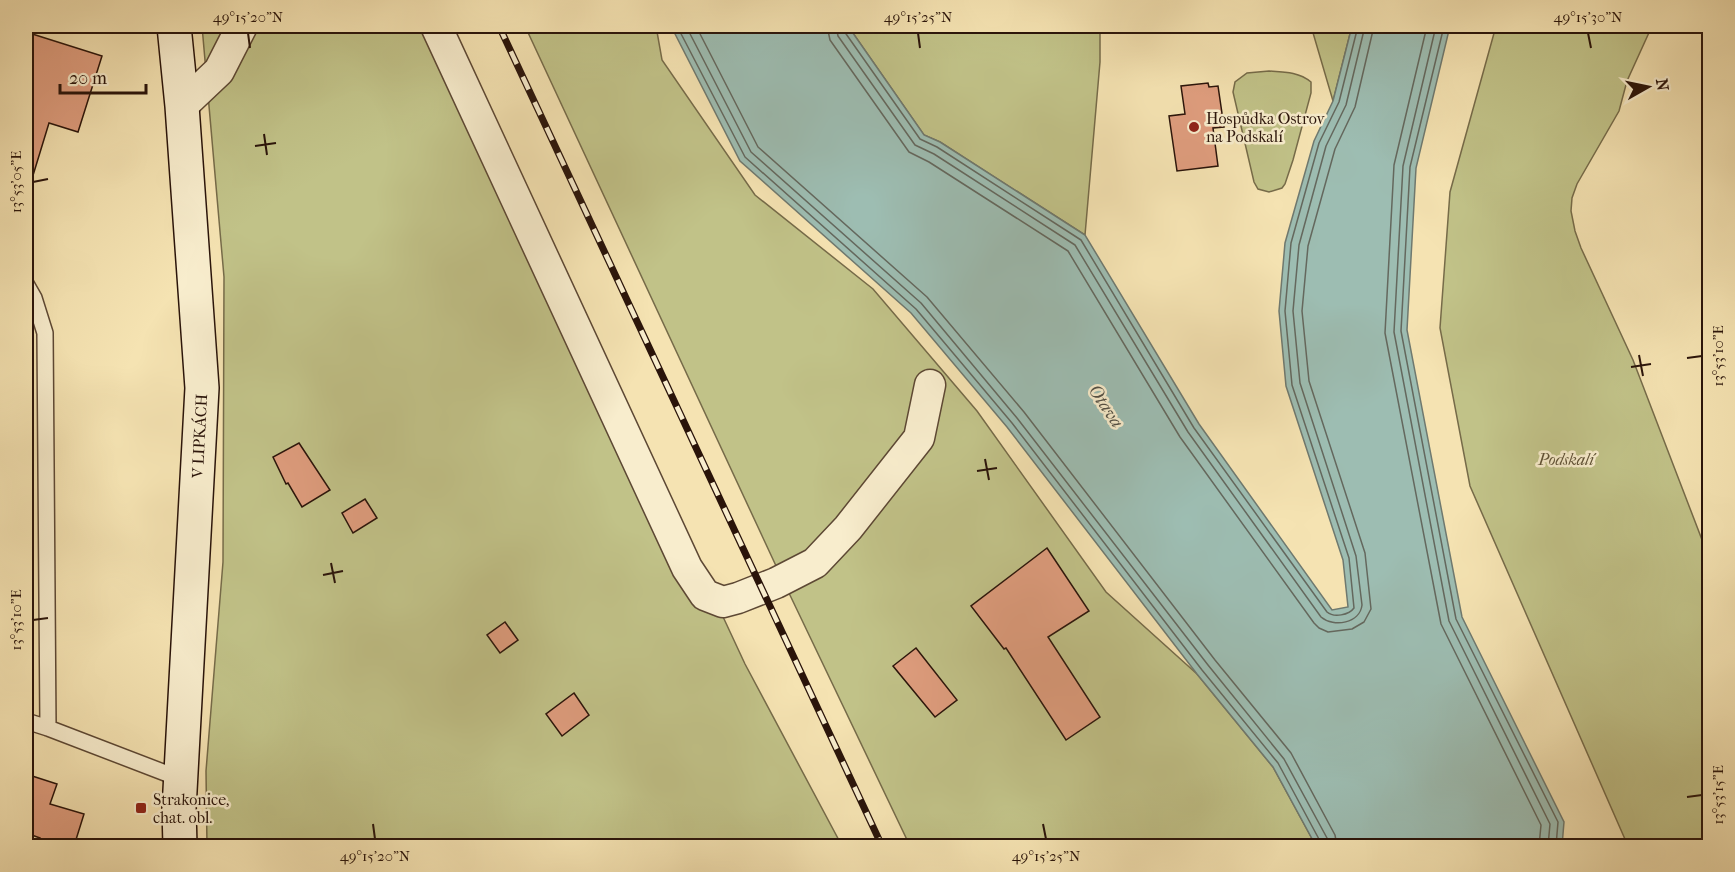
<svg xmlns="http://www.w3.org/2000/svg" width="1735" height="872" viewBox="0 0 1735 872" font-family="'IM FELL French Canon',serif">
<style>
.green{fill:#c1c288;stroke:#766b49;stroke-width:1.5}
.water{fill:#9dbdb2;stroke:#6f796f;stroke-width:1.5}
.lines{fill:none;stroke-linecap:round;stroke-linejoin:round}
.shore{stroke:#64685e;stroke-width:1.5}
.building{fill:#df9d7e;stroke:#2a140a;stroke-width:1.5}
.lane-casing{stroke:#5d4834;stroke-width:18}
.street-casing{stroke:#5d4834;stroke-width:33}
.secondary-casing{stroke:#2a140a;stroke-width:36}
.lane{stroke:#f8edcd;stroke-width:15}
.street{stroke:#f8edcd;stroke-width:30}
.secondary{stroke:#f8edcd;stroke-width:33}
.rail-casing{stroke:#2a140a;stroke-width:7}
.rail{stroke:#f8edcd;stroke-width:4.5;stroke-dasharray:14;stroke-linecap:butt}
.ticks{fill:none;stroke:#2a140a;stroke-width:2}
.poi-dot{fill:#8f2418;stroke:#f8edcd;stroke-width:2}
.labels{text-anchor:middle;stroke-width:5;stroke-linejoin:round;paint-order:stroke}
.poi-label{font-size:16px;fill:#2a140a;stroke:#f8edcd;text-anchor:start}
.street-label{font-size:16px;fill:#2a140a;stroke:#f8edcd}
.park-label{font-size:16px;font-style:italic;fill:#5f5136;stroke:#f8edcd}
.water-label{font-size:18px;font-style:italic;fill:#524f45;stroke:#f8edcd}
.neatline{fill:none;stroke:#2a140a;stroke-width:2}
.ticks-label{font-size:15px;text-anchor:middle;fill:#2a140a}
</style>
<rect width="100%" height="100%" fill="#f5e3b2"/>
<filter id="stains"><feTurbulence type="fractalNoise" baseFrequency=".00333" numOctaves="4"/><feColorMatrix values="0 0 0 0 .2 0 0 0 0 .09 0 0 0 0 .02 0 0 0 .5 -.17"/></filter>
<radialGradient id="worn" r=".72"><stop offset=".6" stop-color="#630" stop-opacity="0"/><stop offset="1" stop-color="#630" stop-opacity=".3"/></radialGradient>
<path class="green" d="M202 26H448L745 664 842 846H207L206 771 223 562 224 277Z
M525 26H656L662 60 755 195 873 289 977 411 1106 592 1197 674 1273 767 1316 846H910L777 568Z
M848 26H1100V62L1085 235 940 142 924 135Z
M1311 26H1352L1333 101Z
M1496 26H1652L1627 81 1619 111 1577 184 1572 198 1571 211 1575 231 1581 248 1633 360 1709 558V846H1628L1470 486 1440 328 1450 192Z
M1269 71C1285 72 1299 72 1311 82V93L1293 160 1285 184 1282 188 1269 192 1258 189 1254 182 1233 92 1235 82 1247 73Z"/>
<path class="water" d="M671 26H848L924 135 940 142 1085 235 1199 424 1332 610 1348 607 1343 560 1286 386 1279 311 1285 243 1314 141 1333 101 1352 26H1450L1416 168 1407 330 1462 617 1564 822 1562 846H1316L1273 767 1197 674 1007 427 911 313 740 161Z"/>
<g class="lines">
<path class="shore" d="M677 26 745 157 916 309 1012 423 1202 670 1278 763 1320 841 1321 846
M686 26 751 152 921 303 1017 418 1208 665 1284 759 1327 838 1328 846
M696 26 758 147 927 297 1024 412 1215 660 1291 753 1335 835 1337 846
M827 26 830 40 909 152 929 162 1068 251 1180 437 1314 623 1319 628 1328 632 1352 629 1364 622 1371 609 1365 553 1309 381 1302 311 1308 246 1335 149 1355 107 1374 26
M836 26 838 36 915 145 934 154 1075 245 1188 432 1321 617C1334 628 1360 623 1362 605L1356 556 1300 383 1293 311 1299 245 1326 146 1346 105 1365 26
M843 26 844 31 920 139 937 147 1081 240 1194 428 1327 612C1334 618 1349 615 1354 608L1349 558 1292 385 1285 311 1291 243 1319 143 1339 102 1358 26
M1427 26 1394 165 1385 333 1441 624 1541 825 1539 846
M1436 26 1403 166 1394 332 1449 621 1550 824 1548 846
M1444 26 1410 167 1401 331 1456 619 1558 822 1556 846"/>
</g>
<path class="building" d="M26 32 102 56 78 132 49 123 31 182H26Z
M1208 83 1209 87 1218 86 1224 127 1213 128 1218 166 1177 171 1169 116 1185 114 1181 86Z
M299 443 330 490 302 507 288 483 286 484 273 457Z
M365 499 377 518 353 533 342 513Z
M1047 548 1089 611 1048 637 1100 717 1066 740 1006 648 1004 649 971 606Z
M505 622 518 640 500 653 487 635Z
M916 648 957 700 935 717 893 666Z
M574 693 589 715 562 736 546 714Z
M26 774 57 784 50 804 84 814 74 846H37L40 838 26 833Z"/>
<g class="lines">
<defs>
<path id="lane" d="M26 284 34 298 45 333 48 728
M26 721 48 728 181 779"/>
<path id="street" d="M436 26 687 568 705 595 723 602 738 598 776 583 815 563 848 528 919 438 930 385
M182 106 219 71 242 26"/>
<path id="secondary" d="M174 26 182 106 202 388 179 809 180 846"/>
</defs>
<use href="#lane" class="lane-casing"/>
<use href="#street" class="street-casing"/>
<use href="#secondary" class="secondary-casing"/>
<use href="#lane" class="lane"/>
<use href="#street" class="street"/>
<use href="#secondary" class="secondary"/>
<defs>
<path id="rail" d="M499 26 882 846"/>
</defs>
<use href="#rail" class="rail-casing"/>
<use href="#rail" class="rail"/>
</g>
<path class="ticks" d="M248 33 250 48M918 33 920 48M1588 33 1591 48M264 134 267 155M255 146 276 143M33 182 48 179M1639 355 1643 376M1687 358 1702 356M1631 367 1651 364M985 459 989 480M977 471 997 468M331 563 335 583M323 575 343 571M33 620 48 618M1687 797 1702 795M373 824 375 839M1043 824 1046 839"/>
<g class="poi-dot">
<circle cx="1194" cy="127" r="6"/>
<rect x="135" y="802" width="12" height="12" rx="3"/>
</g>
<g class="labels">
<g class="poi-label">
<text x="1206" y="124">Hospůdka Ostrov<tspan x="1206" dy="18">na Podskalí</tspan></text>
<text x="153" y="805">Strakonice,<tspan x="153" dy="18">chat. obl.</tspan></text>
</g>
<g class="street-label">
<text transform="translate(199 436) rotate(-87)" y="6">V LIPKÁCH</text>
</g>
<g class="park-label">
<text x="1566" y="465">Podskalí</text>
</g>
<g class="water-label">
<text transform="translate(1106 406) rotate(56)" y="6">Otava</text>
</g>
</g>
<rect width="1735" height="872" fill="none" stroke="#f5e3b2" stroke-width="66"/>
<g transform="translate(1648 87) rotate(81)" stroke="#f8edcd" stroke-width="4.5" paint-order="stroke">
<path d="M0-4.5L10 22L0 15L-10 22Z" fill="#2a140a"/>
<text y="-9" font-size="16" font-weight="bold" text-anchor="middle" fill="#2a140a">N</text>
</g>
<path d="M60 84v9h86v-9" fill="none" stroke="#2a140a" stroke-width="3"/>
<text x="69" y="84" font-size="18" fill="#2a140a" stroke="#f8edcd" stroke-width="4.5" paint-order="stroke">20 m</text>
<rect x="33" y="33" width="1669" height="806" class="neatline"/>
<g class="ticks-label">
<text x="248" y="22">49°15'20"N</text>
<text x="918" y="22">49°15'25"N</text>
<text x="1588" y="22">49°15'30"N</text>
<text transform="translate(16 182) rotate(-90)" y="5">13°53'05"E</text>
<text transform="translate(1718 356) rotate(-90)" y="5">13°53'10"E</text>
<text transform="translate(16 620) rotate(-90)" y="5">13°53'10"E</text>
<text transform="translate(1718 795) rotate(-90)" y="5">13°53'15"E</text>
<text x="375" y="861">49°15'20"N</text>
<text x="1046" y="861">49°15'25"N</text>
</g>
<rect width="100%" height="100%" filter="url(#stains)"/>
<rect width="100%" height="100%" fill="url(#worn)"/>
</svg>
